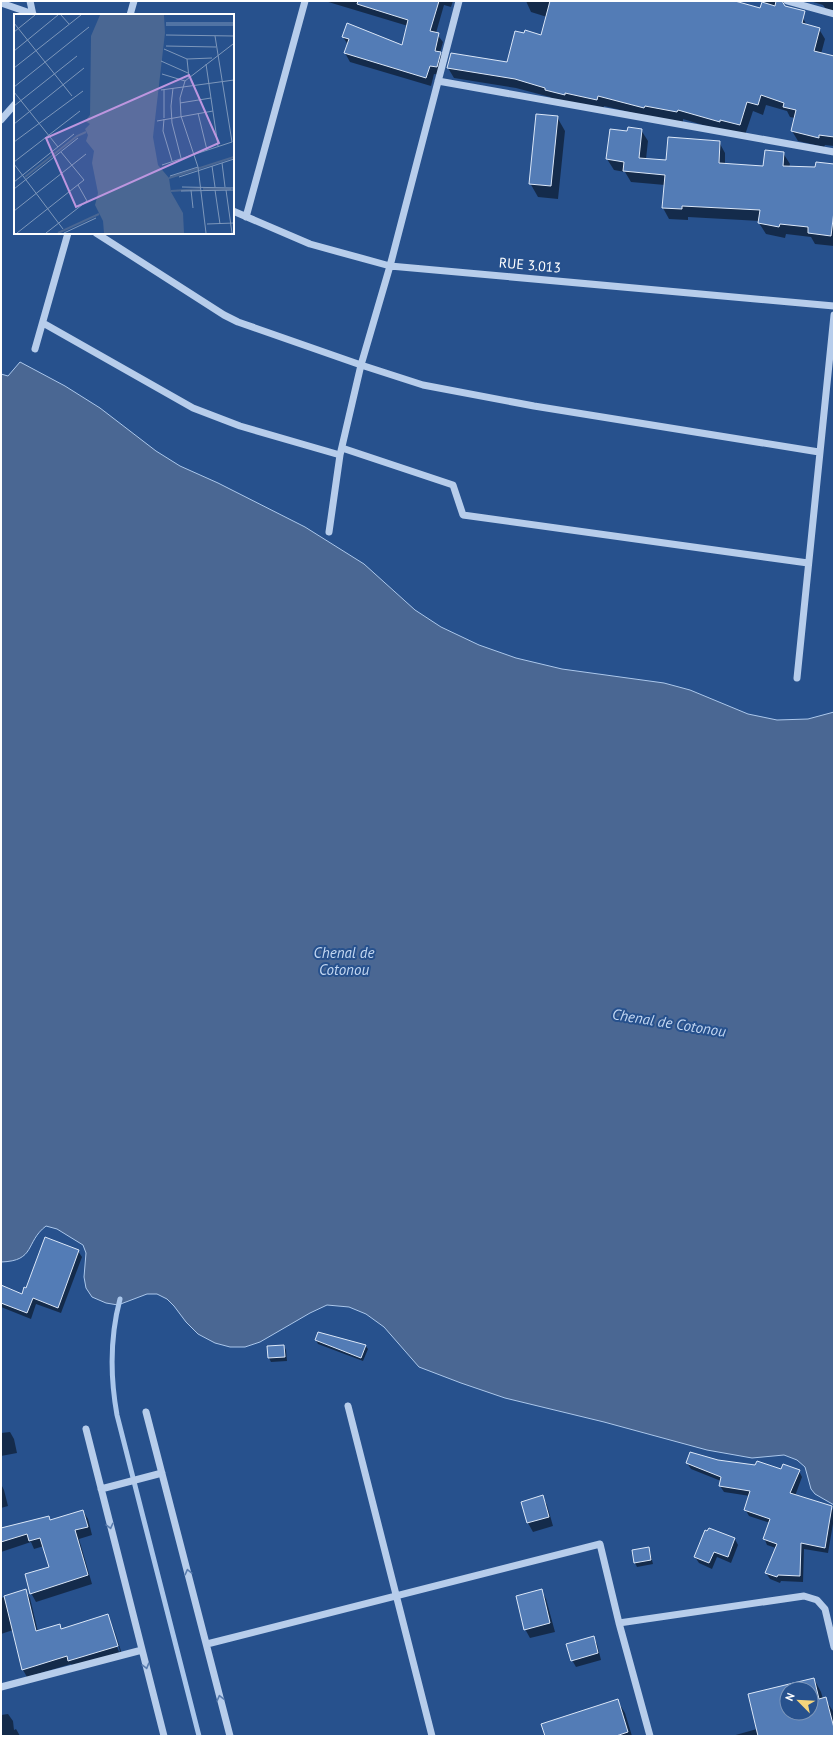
<svg xmlns="http://www.w3.org/2000/svg" width="835" height="1737" viewBox="0 0 835 1737" font-family="'PT Sans',sans-serif">
<style>
.water{fill:#4a6793;stroke:#abc7eb}
.shadow{fill:#0007;fill-rule:evenodd}
.lines{fill:none;stroke-linecap:round;stroke-linejoin:round}
.stream{stroke:#abc7eb;stroke-width:5}
.building{fill:#537cb6;stroke:#dbe7f8;fill-rule:evenodd}
.minor{stroke:#b7cdeb;stroke-width:7}
.oneway{stroke:#597cae}
.labels{text-anchor:middle;stroke-width:4;stroke-linejoin:round;paint-order:stroke}
.street-label{font-size:14px;fill:#fff;stroke:#27518d}
.water-label{font-size:15px;font-style:italic;fill:#c3d7f2;stroke:#27518d}
.inset-river{fill:none;stroke:#4a6793;stroke-width:2}
.inset-road{fill:none;stroke:#7d97bb;stroke-width:1}
.view{fill:#bd96df;fill-opacity:0.15;stroke:#bd96df;stroke-width:2}
.inset-edge{fill:none;stroke:#fff;stroke-width:2}
</style>
<rect width="100%" height="100%" fill="#27518d"/>
<path class="water" d="M20 362 65 386 100 408 156 451 180 466 218 483 305 527 364 564 415 610 441 627 479 645 516 658 562 669 664 683 690 690 748 714 777 720 808 719 834 712V1505L815 1494 811 1489 805 1467 797 1460 784 1455 752 1458 707 1450 604 1422 505 1398 461 1383 419 1367 384 1327 366 1314 349 1307 327 1305 310 1313 260 1342 245 1347H230L215 1343 198 1334 186 1322 174 1306 167 1299 157 1294H147L118 1305 106 1303 92 1297 86 1288 84 1277 86 1253 83 1245 57 1229 46 1226C25 1242 36 1261 1 1262V374L8 376Z"/>
<path class="shadow" d="M325 1H453L451 7 444 5 436 33 443 42 440 53 445 61 441 75 434 74 431 86 350 62 345 53 348 45 343 37 403 46 408 26Z
M526 1H732L761 10 764 1H785L781 12 803 18 807 26 819 29 825 39 821 54 834 57V146L825 145 824 147 798 141 792 131 795 118 790 117 787 111 766 105 763 115 753 111 745 135 726 132 683 119V122L650 117 604 106 603 110 552 100 550 97 516 88 454 78 448 68 451 54 508 63 542 36 547 17 531 12Z
M810 1H834V11L826 9 823 5Z
M557 117 565 131 558 199 538 197 530 183Z
M641 130 648 141 646 159 667 162 719 142 725 153V164L764 167 783 153 790 164 789 167 816 168 834 165V246L815 244 811 237 786 234 785 238 766 234 759 223 760 221 688 217V220L669 219 663 208 665 185 631 182 625 172 614 170 607 159 628 132Z
M78 1251 82 1257 61 1313 36 1304 31 1319 1 1307V1286L22 1295 27 1289Z
M316 1340 365 1345 368 1349 363 1361 318 1344Z
M284 1346 286 1350 287 1361 271 1362 269 1358Z
M10 1432 14 1439 17 1453 1 1456V1433Z
M718 1461 782 1470 799 1471 802 1477 795 1496 831 1507 834 1512V1518L828 1553 804 1549 803 1582 781 1581 780 1583 770 1579 766 1573 776 1548 767 1545 764 1538 770 1523 749 1516 745 1509 750 1496 724 1492 720 1486 721 1481 691 1469 687 1463Z
M1 1484 4 1490 8 1506 1 1508Z
M542 1496 547 1505 553 1526 533 1532 528 1523 522 1502Z
M83 1511 88 1519 92 1535 79 1539 92 1584 36 1602 31 1593 50 1568 44 1546 34 1549 31 1542 1 1552V1528L48 1518 50 1521Z
M735 1539 738 1545 731 1563 717 1557 712 1569 699 1563 695 1557Z
M649 1548 653 1564 637 1567 635 1563Z
M541 1590 546 1599 555 1632 530 1638 525 1629Z
M26 1591 30 1598 38 1632 59 1625 62 1630 108 1616 111 1622H109L119 1652 120 1651 112 1623 122 1654 73 1668 71 1664 27 1677 23 1670 13 1630 1 1634V1598Z
M593 1637 597 1644 601 1660 576 1667 572 1660Z
M814 1679 821 1692 823 1699H825L833 1711 834 1736H732L757 1729 749 1695ZM787 1689H811V1713H787Z
M617 1700 625 1713 632 1736H546Z
M8 1714 13 1721 14 1730 16 1729 20 1736H1V1715Z"/>
<g class="lines">
<path class="stream" d="M120 1299C110 1337 110 1376 117 1415L199 1736"/>
</g>
<path class="building" d="M358 1H439L430 31 439 33 435 51 441 52 437 67 430 66 426 78 344 53 349 39 342 37 347 23 402 45 408 20 357 4Z
M550 1H735L760 8 762 2 775 6 776 1H782L785 6 805 11 802 23 820 28 814 51 834 56V137L819 135V138L791 131 796 110 783 107 784 103 761 95 758 105 747 102 740 125 720 120V122L678 110 677 112 645 106 644 108 598 96 597 100 565 93V95L545 90V88L515 79 447 68 451 53 507 62 515 31 524 33 525 30 541 35Z
M536 114 558 116 551 186 529 184Z
M628 127 642 129 639 158 666 160 668 137 720 141 719 163 763 166 765 150 784 152 783 166 815 167 816 162 834 164V211L831 236 808 233V227L780 224 779 227 758 223 760 210 682 206V209L662 208 665 175 623 171 624 162 606 159 610 129 627 131Z
M45 1237 79 1250 58 1308 33 1298 27 1313 1 1303V1285L22 1294 24 1287 26 1288Z
M318 1332 366 1345 361 1358 315 1340Z
M284 1345 285 1357 268 1358 267 1346Z
M690 1452 718 1460 755 1465 757 1461 781 1469 783 1464 800 1470 790 1493 832 1506 825 1548 801 1543 800 1576 778 1575 777 1577 765 1573 777 1544 763 1539 770 1519 744 1510 750 1491 719 1486 721 1477 686 1463Z
M543 1495 549 1517 527 1523 521 1502Z
M83 1510 88 1527 75 1530 88 1575 30 1594 25 1574 49 1567 40 1538 29 1541 27 1534 1 1542V1528L49 1516 50 1520Z
M709 1528 735 1538 728 1557 714 1552 709 1563 694 1557 705 1530 707 1531Z
M649 1547 651 1560 634 1563 632 1550Z
M26 1589 36 1631 60 1624 61 1629 108 1614 118 1646 68 1661 67 1656 22 1670 4 1596Z
M542 1589 550 1623 524 1630 516 1596Z
M594 1636 598 1653 571 1661 566 1644Z
M814 1678 819 1699 826 1697 834 1728V1736H758L748 1694ZM787 1689H811V1713H787Z
M618 1699 628 1732 616 1736H545L541 1724Z"/>
<g class="lines">
<path class="minor" d="M30 1 33 15
M787 1 834 14
M1 3 33 14
M130 15 134 1
M438 81 834 152
M1 120 15 104
M233 211 310 244 390 266 834 306
M246 217 305 1
M96 233 224 315 238 322 361 365 423 385 534 406 819 452
M43 323 193 408 240 426 340 455
M35 349 68 233
M342 448 453 485 463 515 808 563
M329 532 340 455 361 365 390 266 459 1
M797 678 834 315
M348 1406 432 1736
M146 1412 230 1736
M86 1429 164 1736
M101 1489 162 1473
M619 1623 804 1596 817 1600 825 1609 834 1647
M207 1644 600 1544 619 1623 650 1736
M1 1687 142 1650"/>
</g>
<defs><path id="oneway-chevron" d="M-2-3.5L2.5 0L-2 3.5" fill="none" stroke-width="1.6" stroke-linecap="round" stroke-linejoin="round"/></defs>
<g class="oneway">
<use href="#oneway-chevron" transform="translate(110 1526) rotate(76)"/>
<use href="#oneway-chevron" transform="translate(188 1572) rotate(-104)"/>
<use href="#oneway-chevron" transform="translate(146 1666) rotate(75)"/>
<use href="#oneway-chevron" transform="translate(220 1698) rotate(-104)"/>
</g>
<g class="labels">
<g class="street-label">
<text transform="translate(530 265) rotate(5)" y="5">RUE 3.013</text>
</g>
<g class="water-label">
<text x="344" y="958">Chenal de<tspan x="344" dy="17">Cotonou</tspan></text>
<text transform="translate(669 1023) rotate(9)" y="5">Chenal de Cotonou</text>
</g>
</g>
<g transform="translate(14 14)">
<rect width="220" height="220" fill="#27518d"/>
<path d="M86 1H150L151 19 139 123 144 151 155 164 157 178 169 199 170 219H90L89 207 81 191 84 179 78 149 80 137 72 127 74 121 71 115 76 110 71 107 76 101 77 22Z" fill="#4a6793"/>
<path class="inset-river" d="M11 163 63 122 72 118M155 164 220 143M189 175H217M157 177 186 175M44 219 85 200"/>
<path class="inset-road" d="M47 1 55 10M0 9 58 82M152 9H220M152 11H220M0 18 21 1M152 21 220 22M220 27V43M152 32 202 33M150 35 173 45 198 44M0 37 44 1M173 45 175 64M147 47 174 59M192 50 204 132M0 54 67 1M148 60 171 67M0 73 75 13M159 74 157 92 158 109 167 144M147 76 220 66M0 78 44 133M166 89 197 84M0 92 63 42M184 99 193 136M150 104V76M150 105 149 117 158 147M143 107 199 97M0 110 70 54M0 128 69 77M0 148 66 97M208 149 211 173M0 150 49 215M148 151 218 128 201 22M198 152 201 173M156 162 184 153M165 163 220 145M0 168 60 120M168 173 220 174M0 175 64 124M177 176 179 194M201 176 206 210M212 176 218 219M167 177 220 176M0 197 72 140M193 210 220 209M3 219 70 166 47 138M32 219 73 187 64 171M50 219 82 204M192 219 184 153 167 102 166 84 171 67 219 30"/>
<path class="view" d="M175 61 205 129 62 193 32 124Z"/>
<rect width="220" height="220" class="inset-edge"/>
</g>
<rect width="835" height="1737" fill="none" stroke="#ffffff" stroke-width="4"/>
<g transform="translate(799 1701) rotate(294)"><circle r="19" fill="#27518d" stroke="#7d97bb"/>
<path d="M0-3L7 15L0 10L-7 15Z" fill="#f3d47c"/>
<text y="-6" font-size="11" font-weight="bold" text-anchor="middle" fill="#ffffff">N</text>
</g>
</svg>
